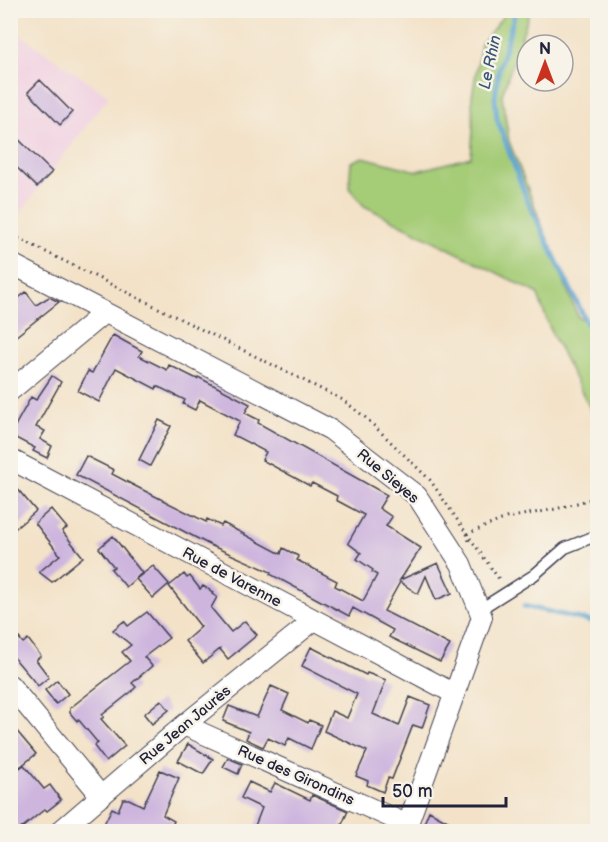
<svg xmlns="http://www.w3.org/2000/svg" width="608" height="842" viewBox="0 0 608 842" font-family="'Balsamiq Sans',sans-serif">
<style>
.built{fill:#f1d0e2}
.green{fill:#a5cc77;stroke:#647759;stroke-width:1.5}
.lines{fill:none;stroke-linecap:round;stroke-linejoin:round}
.stream{stroke:#59a1cf;stroke-width:5}
.building{fill:#cdb5de}
.lane-casing{stroke:#413f50;stroke-width:13}
.street-casing{stroke:#413f50;stroke-width:22}
.path{stroke:#413f50;stroke-width:3;stroke-dasharray:1.5 4.5;stroke-linecap:butt}
.lane{stroke:#fff;stroke-width:10}
.street{stroke:#fff;stroke-width:20}
.labels{text-anchor:middle;stroke-width:5;stroke-linejoin:round;paint-order:stroke}
.street-label{font-size:15px;fill:#22223b;stroke:#f7f3e8}
.water-label{font-size:16px;font-style:italic;fill:#385576;stroke:#f7f3e8}
</style>
<rect width="100%" height="100%" fill="#f7f3e8"/>
<filter id="ink" filterUnits="userSpaceOnUse"><feTurbulence type="fractalNoise" baseFrequency=".0167" numOctaves="2"/><feDisplacementMap in="SourceGraphic" scale="12" xChannelSelector="R" yChannelSelector="G"/><feConvolveMatrix kernelMatrix="1 2 1 2 8 2 1 2 1" color-interpolation-filters="sRGB"/></filter>
<filter id="wash" filterUnits="userSpaceOnUse"><feTurbulence type="fractalNoise" baseFrequency=".008" numOctaves="4" result="noise"/><feDisplacementMap in="SourceGraphic" scale="24" xChannelSelector="R" yChannelSelector="G"/><feGaussianBlur stdDeviation="1.35" result="paint"/><feColorMatrix in="noise" values="0 0 0 0 0 0 0 0 0 0 0 0 0 0 0 0 0 1.4 0 .05"/><feComposite in="paint" operator="in"/></filter>
<g filter="url(#wash)">
<rect width="100%" height="100%" fill="#f3e2c8"/>
<path class="built" d="M11 29 109 96 11 225Z"/>
<path class="green" d="M508 10 530 11 502 95 509 141 578 317 597 327V428L593 414 552 334 537 293 364 206 349 188 351 162 363 157 417 171 471 157 473 130 472 96 481 44Z"/>
<g class="lines">
<path class="stream" d="M516 10 499 68 495 98 497 119 527 200 598 346
M524 606 598 623"/>
</g>
<g id="blocks">
<path class="building" d="M40 80 72 112 60 125 28 92Z
M10 131 52 172 37 187 10 161Z
M26 292 36 305 49 297 59 302 10 341V305Z
M113 335 142 351 139 356 167 370 169 365 197 379 198 377 250 404 245 413 259 420 258 423 387 495 379 508 392 517 386 526 421 548 400 580 438 563 452 593 436 600 426 576 418 594 400 582 384 611 450 645 440 662 389 637 393 630 353 608 349 616 270 574 271 572 210 545 76 475 86 456 114 470 112 474 133 485 206 522 207 519 221 526 223 523 281 554 283 548 298 556 297 560 337 581 335 586 363 601 377 575 372 572 373 570 357 559 361 553 348 543 364 515 336 500 337 496 312 483 310 486 262 460 266 452 233 435 240 421 200 400 195 410 183 404 185 400 157 386 156 389 116 368 99 402 78 391 88 371 92 373Z
M52 376 61 382 36 427 45 431 40 439 52 446 47 458 33 451 35 448 10 435 31 397 36 400Z
M159 420 171 426 150 466 139 460Z
M10 480 36 511 10 533Z
M51 509 67 528 62 531 83 557 52 582 39 572 60 555 35 523Z
M113 536 142 573 126 587 111 569 114 567 99 548Z
M153 566 169 584 153 598 136 579Z
M184 574 187 578 190 576 200 589 203 586 213 592 212 594 217 597 211 608 231 632 245 621 257 635 228 659 220 649 203 663 185 641 201 627 169 586Z
M147 612 169 638 144 657 152 666 132 683 136 687 131 692 102 715 104 717 101 719 125 746 106 762 94 746 98 743 78 719 77 721 70 713V708L130 661 122 652 131 645 113 630 124 621 128 626Z
M10 627 23 643 28 639 41 656 36 660 49 677 38 686 10 653Z
M311 647 366 675 367 673 386 680 373 714 399 726 410 697 430 705 422 728 413 725 392 779 388 778 383 792 367 785 368 781 356 776 367 751 324 731 332 711 347 718 357 694 302 666Z
M57 680 68 694 56 704 45 690Z
M271 686 289 694 282 710 308 723 309 720 321 725 311 749 289 738 285 746 268 738 263 747 246 739 249 732 223 721 229 706 257 717Z
M161 700 169 710 152 724 144 714Z
M10 723 36 754 20 767 10 756Z
M188 744 213 759 203 774 178 761Z
M228 758 242 764 238 774 223 767Z
M24 765 44 789 50 785 61 800 47 811 45 809 18 831 10 822V775Z
M160 770 179 778 163 815 174 821 170 831H121L104 824 112 808 118 811 123 799H129L143 806Z
M249 782 270 792 275 783 310 800 312 795 348 811 339 831H253L262 808 241 798Z
M429 811 466 831H421Z"/>
</g>
</g>
<g filter="url(#ink)">
<use href="#blocks" fill-opacity="0" stroke="#413f50" stroke-width="1.5"/>
<g class="lines">
<defs>
<path id="lane" d="M479 610 534 575 565 548 598 535"/>
<path id="street" d="M10 263 331 430 417 496 461 564 482 617 405 832
M10 391 104 313
M10 459 455 694
M10 685 101 796
M184 725 408 825
M59 832 184 725 313 621"/>
</defs>
<use href="#lane" class="lane-casing"/>
<use href="#street" class="street-casing"/>
<path class="path" d="M10 244 16 237 343 400 366 418 430 480 467 534 469 541
M467 534 506 518 556 509 598 497
M470 538 501 582"/>
<use href="#lane" class="lane"/>
<use href="#street" class="street"/>
</g>
</g>
<g class="labels">
<g class="street-label">
<text transform="translate(388 476) rotate(40)" y="5">Rue Sieyes</text>
<text transform="translate(232 577) rotate(28)" y="5">Rue de Varenne</text>
<text transform="translate(185 725) rotate(-40)" y="5">Rue Jean Jaurès</text>
<text transform="translate(296 775) rotate(24)" y="5">Rue des Girondins</text>
</g>
<g class="water-label">
<text transform="translate(489 62) rotate(-78)" y="6">Le Rhin</text>
</g>
</g>
<rect width="608" height="842" fill="none" stroke="#f7f3e8" stroke-width="36"/>
<g transform="translate(545 63)"><circle r="28" fill="#f7f3e8" stroke="#a29fa3" stroke-width="1.5"/>
<path d="M0-4.5L10 22L0 15L-10 22Z" fill="#c8321e"/>
<text y="-9" font-size="16" font-weight="bold" text-anchor="middle" fill="#22223b">N</text>
</g>
<path d="M383 797v9h123v-9" fill="none" stroke="#22223b" stroke-width="3"/>
<text x="392" y="797" font-size="18" fill="#22223b" stroke="#f7f3e8" stroke-width="4.5" paint-order="stroke">50 m</text>
</svg>
